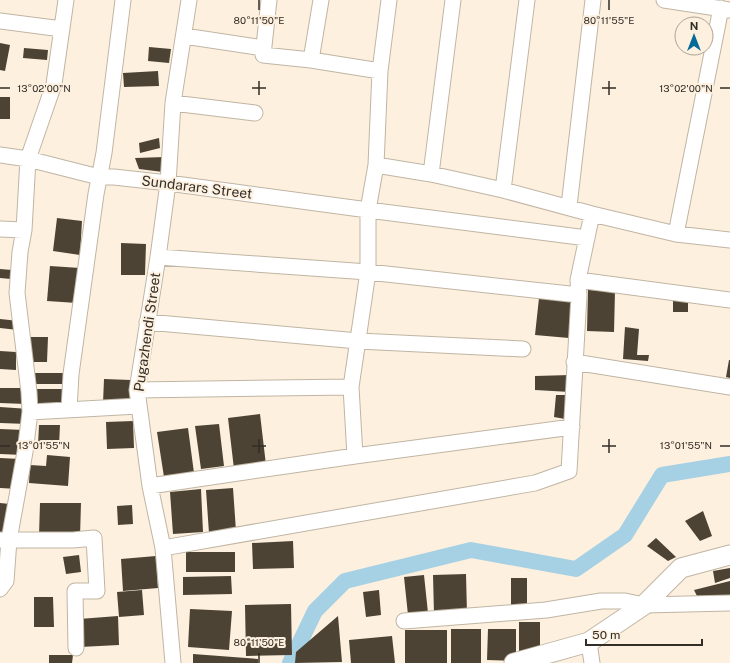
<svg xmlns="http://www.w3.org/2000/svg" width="730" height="663" viewBox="0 0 730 663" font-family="'Public Sans',sans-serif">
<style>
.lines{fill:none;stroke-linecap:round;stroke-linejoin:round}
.canal{stroke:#a6d0e4;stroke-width:16}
.building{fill:#4c4334}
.minor-casing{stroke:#c0b5a4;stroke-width:17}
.major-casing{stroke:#c0b5a4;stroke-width:21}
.minor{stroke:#fff;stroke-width:15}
.major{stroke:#fff;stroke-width:19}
.ticks{fill:none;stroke:#322d27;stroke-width:1.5}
.labels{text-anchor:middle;stroke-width:4;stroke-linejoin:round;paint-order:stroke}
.street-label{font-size:14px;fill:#322d27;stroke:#fdf0df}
.ticks-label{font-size:10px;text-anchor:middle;fill:#322d27;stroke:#fdf0df;stroke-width:4;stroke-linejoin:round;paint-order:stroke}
</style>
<rect width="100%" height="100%" fill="#fdf0df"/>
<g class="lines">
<path class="canal" d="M290 663 315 611 345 581 471 550 576 569 625 535 662 475 730 464"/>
</g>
<path class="building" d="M0 43 10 45 5 71 0 70Z
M149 47 171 49 169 63 148 61Z
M24 48 48 50 47 60 23 58Z
M158 71 159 86 124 87 123 73Z
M0 97H10V119H0Z
M159 138 160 148 140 153 139 143Z
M165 157 163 172 139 169 135 158Z
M57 218 82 221 80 255 53 251Z
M121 243 146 244 145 275H121Z
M50 266 80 268 77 303 47 301Z
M0 269 12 270 11 279 0 278Z
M588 290 615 291 614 332 587 331Z
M539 298 573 302 569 338 535 335Z
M673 298H688V312H673Z
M0 319 19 321 18 330 0 328Z
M625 327 639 329 637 355H649L648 361 623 359Z
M31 337H48L47 362H27L31 353Z
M0 351 16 352V370L0 369Z
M729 360H730V378L726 377Z
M33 373H68V384H33Z
M570 375V392L535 390V376Z
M104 379 131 380 130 404 103 403Z
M0 388H26V404L0 403Z
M33 389H65V408L33 407Z
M556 395H565V419L554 417Z
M0 407 29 409 28 424 0 423Z
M260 414 266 465 234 469 228 418Z
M133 421 134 448 107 449 106 422Z
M219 424 224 466 201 469 195 426Z
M39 425H60L59 446 38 445Z
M188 428 194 473 164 477 157 432Z
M0 429 24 430 23 455 0 454Z
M47 455 70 457 68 486 29 483 30 465 46 466Z
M0 458 20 459 18 489 0 488Z
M233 488 236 531 209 533 206 490Z
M201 489 203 532 173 534 170 492Z
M0 503 10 504 8 533 0 532Z
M40 503H81L80 537 39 536Z
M132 505 133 524 118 525 117 506Z
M703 511 712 536 700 541 685 521Z
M656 538 676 557 668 561 647 546Z
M293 541 294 568 253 569 252 543Z
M186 552H235V572H186Z
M79 555 81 572 66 574 63 557Z
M156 556 158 588 123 591 121 559Z
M730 568V578L715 583 713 571Z
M466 574 467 614H434L433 575Z
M424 575 428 613 408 615 404 577Z
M231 576 232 594 183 595V577Z
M511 578H527V610H511Z
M730 581V599L699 600 694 590Z
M142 590 144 615 119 617 117 592Z
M379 590 381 615 366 617 363 592Z
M34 597H53L54 627H34Z
M291 604 292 655 246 656 245 605Z
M190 609 232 611 229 650 188 647Z
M118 616 119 645 80 647 79 619Z
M338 616 342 662 295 663 296 652Z
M519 622H540V653H519Z
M451 629H481V663H451Z
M488 629H516V661L487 660Z
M405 630H447V663H405Z
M392 636 395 663H351L349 640Z
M193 654 258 659V663H193Z
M49 655H73L72 663H49Z"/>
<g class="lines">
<defs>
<path id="minor" d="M269 0 263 55 311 60 380 71
M664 0 730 10
M0 21 62 29
M184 36 263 48
M311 60 321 0
M173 103 255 113
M0 155 28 159 99 177H114L168 183 368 210 587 238
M376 165 431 174 503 190 592 214 676 234 730 240
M431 174 453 0
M503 190 527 0
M569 206 593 0
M0 229 24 230
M676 234 721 8
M158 257 368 272 579 295
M578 280 730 300
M147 322 358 341 523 349
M574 362 730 387
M137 390 351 387
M69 410 71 374 96 194 104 153 123 0
M30 412 138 406
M355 456 351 387 368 272V210L376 165 380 71 389 0
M150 486 355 456 572 427
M1 540H73L94 538 97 591H75L76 648
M163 548 535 483 569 471 579 295 578 280 592 214
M0 589 6 581 9 540 25 452 30 412 29 392 17 293 20 252 24 230 28 159 54 84 66 0
M404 621 546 610 601 601H625L644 605 730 603
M589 642 592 663
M173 663 163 548 150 486 137 390 158 257 168 183 173 103 189 0"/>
<path id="major" d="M514 663 589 642 644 605 681 568 730 555"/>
</defs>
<use href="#minor" class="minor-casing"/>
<use href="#major" class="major-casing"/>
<use href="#minor" class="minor"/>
<use href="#major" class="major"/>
</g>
<path class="ticks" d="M259 0V10M609 0V10M259 81V95M609 81V95M0 88H10M252 88H266M602 88H616M720 88H730M259 439V453M609 439V453M0 446H10M252 446H266M602 446H616M720 446H730M259 653V663"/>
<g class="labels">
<g class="street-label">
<text transform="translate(197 187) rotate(7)" y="5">Sundarars Street</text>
<text transform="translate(147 332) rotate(-82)" y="5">Pugazhendi Street</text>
</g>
</g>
<g class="ticks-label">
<text x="259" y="24">80°11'50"E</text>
<text x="609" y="24">80°11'55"E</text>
<text x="44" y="92">13°02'00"N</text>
<text x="686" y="92">13°02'00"N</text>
<text x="44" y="449">13°01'55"N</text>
<text x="686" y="449">13°01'55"N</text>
<text x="259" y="646">80°11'50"E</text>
</g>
<g transform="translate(694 36)"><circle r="19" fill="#fdf0df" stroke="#aca295"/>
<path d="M0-3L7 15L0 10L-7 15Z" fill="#056b99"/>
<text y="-6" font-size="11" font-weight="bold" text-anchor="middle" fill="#322d27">N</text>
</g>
<path d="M586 639v6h116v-6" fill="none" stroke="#322d27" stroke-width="2"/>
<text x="592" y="639" font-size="12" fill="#322d27" stroke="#fdf0df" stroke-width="3" paint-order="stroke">50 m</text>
</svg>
